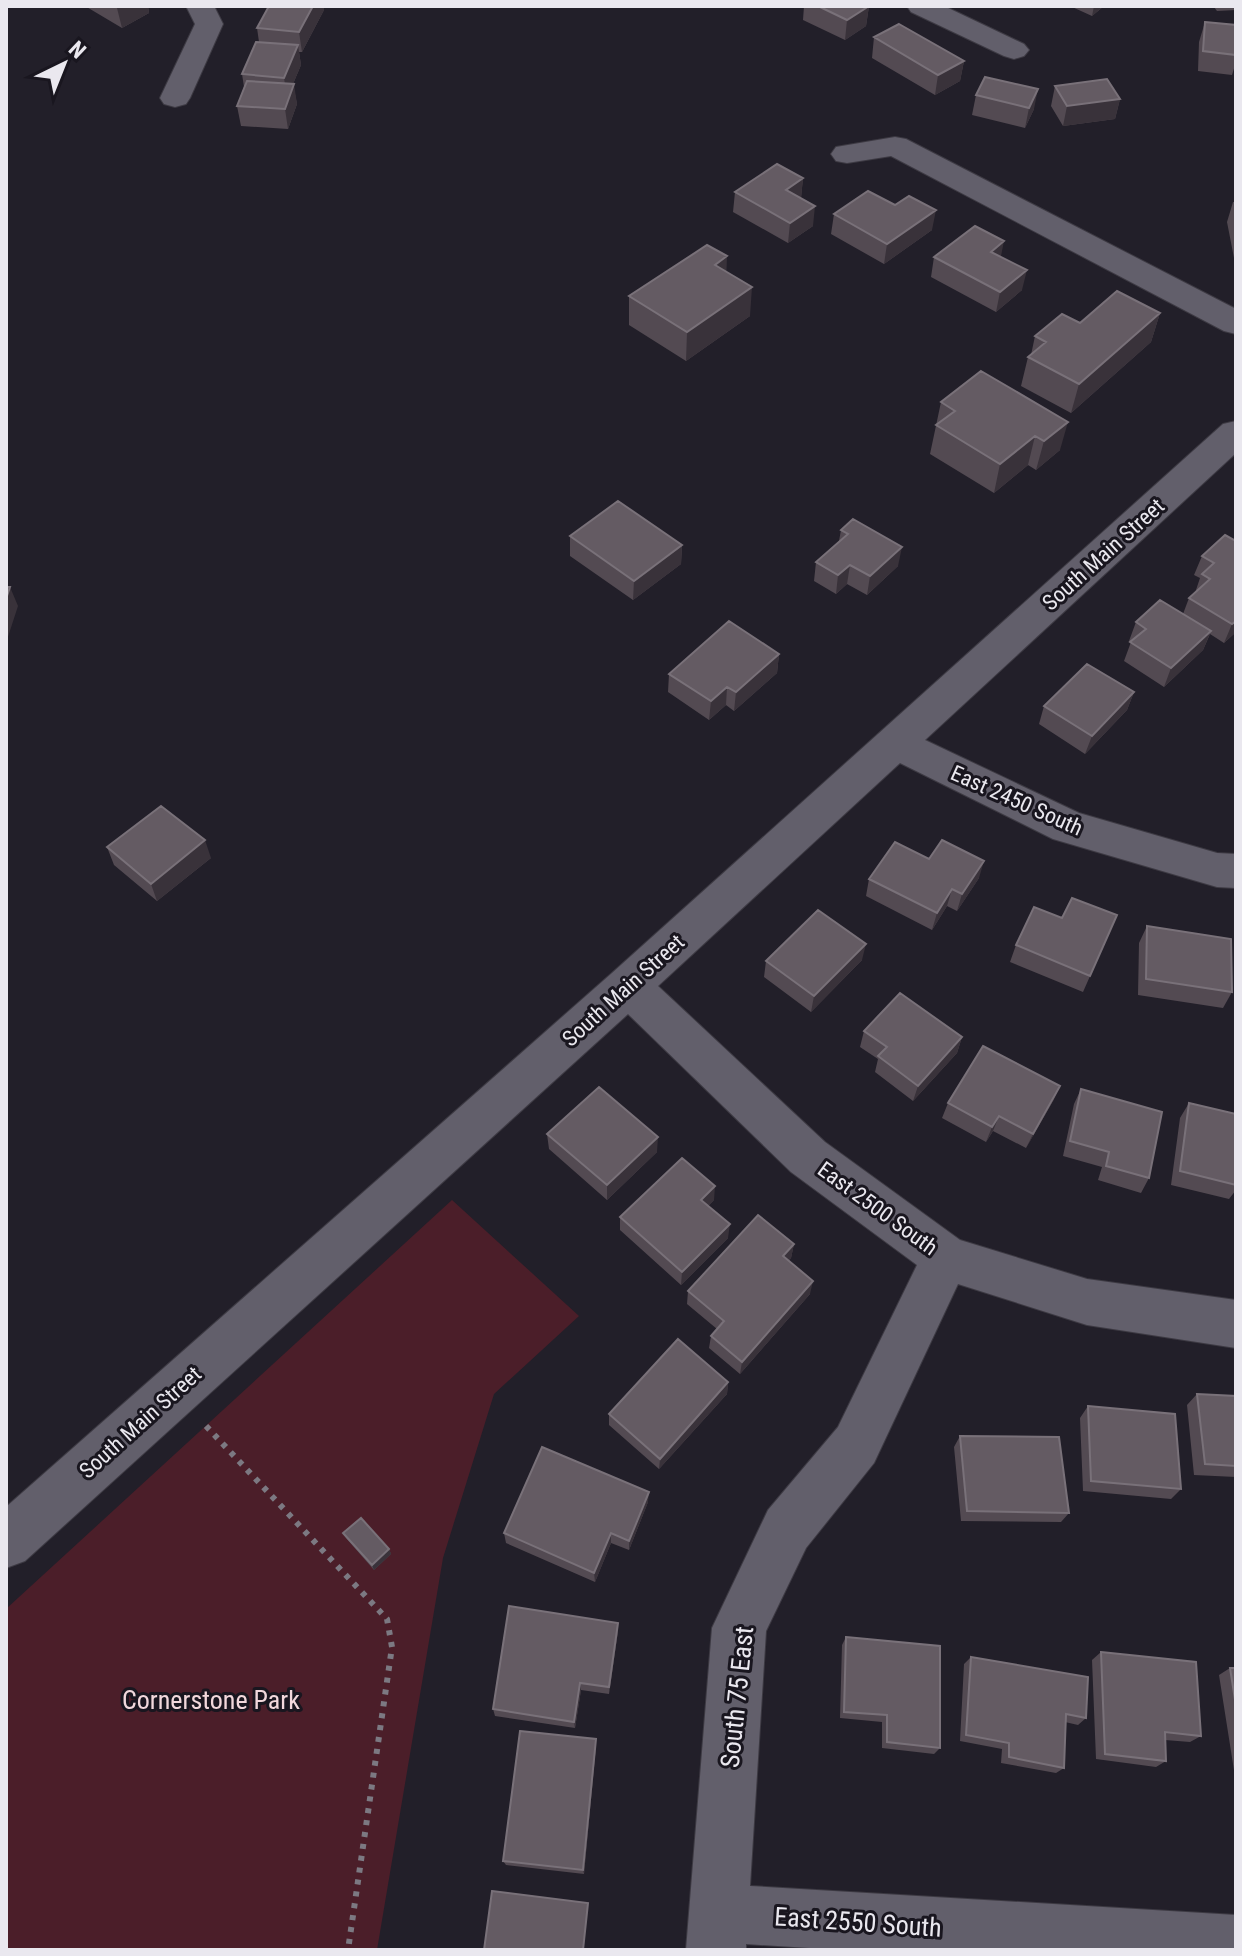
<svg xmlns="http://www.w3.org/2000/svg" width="1242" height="1956" viewBox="0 0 1242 1956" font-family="'Roboto Condensed',sans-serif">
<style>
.green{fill:#4b1e29}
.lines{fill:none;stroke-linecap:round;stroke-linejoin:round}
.minor-casing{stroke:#3d3a43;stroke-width:2}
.path{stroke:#7c7982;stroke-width:6;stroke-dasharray:5 7;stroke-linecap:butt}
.minor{fill:#625f6b;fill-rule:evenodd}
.wall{fill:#534a52}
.shaded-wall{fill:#39323a}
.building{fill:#645b63;stroke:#797179;stroke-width:2}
.labels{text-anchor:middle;stroke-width:6;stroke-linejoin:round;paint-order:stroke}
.street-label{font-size:22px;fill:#eae8ef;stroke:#19161f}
.near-street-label{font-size:26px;fill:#eae8ef;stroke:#19161f}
.near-park-label{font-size:26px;fill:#f2d8dc;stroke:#19161f}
</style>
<rect width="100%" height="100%" fill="#221f29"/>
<path class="green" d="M452 1200 579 1316 494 1394 443 1558 377 1950H6V1609Z"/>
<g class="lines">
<defs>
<path id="minor" d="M186 6H214L223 24 190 98 186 104 175 107 164 104 160 98 195 24Z
M907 6H944L1024 44 1029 50 1024 56 1014 59 1004 56 911 12Z
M895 137 906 139 1236 309V334L1224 331 891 156 847 163 836 161 831 154 836 147Z
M1236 421V453L925 740 1079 813 1217 853 1236 854V888L1217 887 1053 839 900 763 658 986 825 1142 960 1240 1087 1279 1236 1300V1348L1087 1325 958 1284 874 1463 806 1548 766 1631 750 1886 1236 1915V1950H841L746 1944V1950H686L712 1628 768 1510 838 1427 917 1265 791 1172 628 1014 25 1561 6 1568V1507L612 973 1223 424Z"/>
</defs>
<use href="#minor" class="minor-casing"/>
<path class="path" d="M206 1426 387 1619 392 1647 348 1950"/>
<use href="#minor" class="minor"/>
</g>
<path class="wall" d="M85 6H148L149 13 122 28Z
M804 6H869L866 26 845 40 803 20Z
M1070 6H1104L1092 16Z
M1195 6H1236V10L1217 11 1214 7 1196 8Z
M324 10 302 52H299L301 65 293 84 297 104 288 129 241 126 237 106 244 87 242 74 259 42 257 28Z
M1205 22 1236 25V62L1232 75 1198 71 1199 42Z
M874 37 964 61 960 81 935 95 872 58Z
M1055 86 1120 99 1115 119 1063 126 1051 106Z
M976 95 1034 109 1025 128 972 115Z
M803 178 801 198 813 226 788 243 733 212 735 192Z
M1233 202H1236V259L1234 258 1227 222Z
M834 214 932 230 884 264 831 234Z
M934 257 1022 290 996 312 931 277Z
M726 272 750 316 686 361 629 325V296Z
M1160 313 1151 342 1071 413 1021 386 1028 357 1031 355 1035 336 1080 323Z
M981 371 1060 450 1036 470 1028 465 994 493 930 454 941 402Z
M841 530 898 566 867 595 847 584 836 594 814 581 816 562 839 541Z
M570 536 682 545 681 564 633 600 570 556Z
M1236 541V632L1224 643 1210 634 1203 650 1164 687 1124 661 1131 642 1129 641 1136 622 1183 614 1189 598 1195 593 1200 578 1194 575 1202 556Z
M779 654 777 673 734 711 726 705 709 720 668 692 669 674Z
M1134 692 1127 710 1085 754 1039 724 1044 706Z
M107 847 211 858 157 901 114 865Z
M929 859 979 878 957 911 947 906 932 930 866 896 869 879Z
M1117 915 1083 992 1010 962 1016 945 1062 918Z
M1147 926 1232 992 1223 1008 1138 995 1139 943Z
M862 960 811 1012 764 977 766 961Z
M864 1031 962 1037 957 1053 913 1101 875 1072 878 1059 860 1047Z
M1060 1086 1053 1101 1026 1148 993 1131 986 1142 942 1118 948 1103Z
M1081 1089 1149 1178 1141 1193 1098 1180 1102 1167 1063 1156 1074 1104Z
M1189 1103 1236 1114V1190L1229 1199 1171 1185 1180 1118Z
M547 1134 657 1152 607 1200 549 1149Z
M714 1200 708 1206 728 1238 681 1285 620 1230V1217Z
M794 1244 791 1258 788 1261 810 1294 740 1374 709 1348 711 1336 717 1329 687 1304 688 1291Z
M728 1382 727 1394 659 1469 609 1425V1414Z
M1197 1394 1236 1396V1477L1194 1475 1187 1405Z
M1088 1406 1181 1489 1171 1499 1083 1491 1080 1418Z
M960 1436 1069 1513 1061 1522 961 1521 954 1447Z
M648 1502 629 1550 611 1543 595 1582 506 1543 504 1533Z
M343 1533 389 1549 391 1554 374 1570 346 1538Z
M618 1631 609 1694 581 1690 575 1728 495 1716 493 1709Z
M846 1637 940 1748 934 1754 882 1748V1722L840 1718 842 1645Z
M1101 1652 1201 1736 1190 1742 1165 1740 1166 1761 1156 1767 1096 1759 1092 1660Z
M971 1657 1086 1718 1078 1725 1065 1722 1064 1768 1056 1773 1001 1763 1002 1749 960 1741 964 1664Z
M1230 1668H1236V1783L1219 1675Z
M596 1746 584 1874 506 1865 503 1861Z"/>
<path class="shaded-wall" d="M121 6H148L149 13 122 28 117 8Z
M313 6H324V10L302 52 299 32Z
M869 6 866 26 845 40 847 20Z
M1094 6H1104L1092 16Z
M298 45 301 65 287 98 284 78Z
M964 61 960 81 935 95 938 75Z
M294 84 297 104 288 129 285 109Z
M1038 89 1034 109 1025 128 1029 108Z
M1120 99 1115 119 1063 126 1067 106Z
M803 178 801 198 786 190Z
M815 206 813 226 788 243 790 223Z
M936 210 932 230 884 264 887 244Z
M1004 241 1000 261 991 252Z
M727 256 726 285 715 265Z
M1027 270 1022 290 996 312 1000 292Z
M752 287 750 316 686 361 687 332Z
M1160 313 1151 342 1071 413 1079 384Z
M1068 422 1060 450 1036 470 1044 441Z
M1035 436 1028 465 994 493 1000 464Z
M682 545 681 564 633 600 634 581Z
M902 547 898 566 867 595 870 576Z
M850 565 847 584 836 594 838 575Z
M10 587 18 606 6 643V599Z
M1236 621V632L1224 643 1232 624Z
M1211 631 1203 650 1164 687 1171 668Z
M779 654 777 673 734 711 736 692Z
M727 687 726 705 709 720 711 701Z
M1134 692 1127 710 1085 754 1092 736Z
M205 840 211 858 157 901 151 884Z
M984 861 979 878 957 911 962 894Z
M952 889 947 906 932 930 937 913Z
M866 944 862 960 811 1012 814 996Z
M962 1037 957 1053 913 1101 918 1086Z
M1060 1086 1053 1101 1026 1148 1033 1134Z
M999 1116 993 1131 986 1142 992 1127Z
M658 1137 657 1152 607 1200V1185Z
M715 1186 714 1200 700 1214 701 1200Z
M730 1224 728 1238 681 1285 682 1272Z
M794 1244 791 1258 780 1270 783 1256Z
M813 1281 810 1294 740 1374 742 1362Z
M728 1382 727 1394 659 1469 660 1459Z
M649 1492 648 1502 629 1550V1541Z
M611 1533V1543L595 1582 594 1573Z
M389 1549 391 1554 374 1570 372 1565Z
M618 1623V1631L609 1694V1687Z
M580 1683 581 1690 575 1728 574 1722Z
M596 1739V1746L584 1874 583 1870Z"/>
<path class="building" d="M269 6H313L299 32 257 28Z
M818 6H869L847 20Z
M1205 22 1236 25V55L1203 51Z
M899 24 964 61 938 75 874 37Z
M256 42 298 45 284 78 242 74Z
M985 77 1038 89 1029 108 976 95Z
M1107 79 1120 99 1067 106 1055 86Z
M247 81 294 84 285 109 237 106Z
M777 164 803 178 786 190 815 206 790 223 735 192Z
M868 191 895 205 909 196 936 210 887 244 834 214Z
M975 226 1004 241 991 252 1027 270 1000 292 934 257Z
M707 245 727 256 715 265 752 287 687 332 629 296Z
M1117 291 1160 313 1079 384 1028 357 1046 342 1035 336 1062 314 1080 323Z
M981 371 1068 422 1044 441 1035 436 1000 464 936 425 955 411 941 402Z
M618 501 682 545 634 581 570 536Z
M853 519 902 547 870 576 850 565 838 575 816 562 848 534 841 530Z
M1225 535 1236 541V621L1232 624 1189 598 1210 579 1202 574 1214 563 1202 556Z
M6 587H10L6 599Z
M1160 600 1211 631 1171 668 1130 642 1146 629 1136 622Z
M729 621 779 654 736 692 727 687 711 701 669 674Z
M1087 664 1134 692 1092 736 1044 706Z
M161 806 205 840 151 884 107 847Z
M942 840 984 861 962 894 952 889 937 913 869 879 895 842 929 859Z
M1072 898 1117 915 1090 976 1016 945 1034 907 1062 918Z
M818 910 866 944 814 996 766 961Z
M1147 926 1231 939 1232 992 1146 979Z
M900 993 962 1037 918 1086 878 1056 887 1047 864 1031Z
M983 1046 1060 1086 1033 1134 999 1116 992 1127 948 1103Z
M599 1087 658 1137 607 1185 547 1134Z
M1081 1089 1162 1112 1149 1178 1106 1166 1109 1152 1070 1141Z
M1189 1103 1236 1114V1185L1180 1171Z
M682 1158 715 1186 701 1200 730 1224 682 1272 620 1217Z
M758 1215 794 1244 783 1256 813 1281 742 1362 711 1336 724 1321 688 1291Z
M678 1339 728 1382 660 1459 609 1414Z
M1197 1394 1236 1396V1466L1205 1464Z
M1088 1406 1175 1414 1181 1489 1091 1481Z
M960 1436 1059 1437 1069 1513 967 1511Z
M542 1447 649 1492 629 1541 611 1533 594 1573 504 1533Z
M361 1518 389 1549 372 1565 343 1533Z
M509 1606 618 1623 609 1687 580 1683 574 1722 493 1709Z
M846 1637 940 1646V1748L887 1742V1715L844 1712Z
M1101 1652 1196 1662 1201 1736 1165 1732 1166 1761 1105 1754Z
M971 1657 1088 1677 1086 1718 1066 1714 1064 1768 1009 1757V1743L966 1735Z
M1230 1668H1236V1706Z
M520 1731 596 1739 583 1870 503 1861Z
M492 1891 588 1903 583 1950H484Z"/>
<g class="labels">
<g class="street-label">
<text transform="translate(1103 554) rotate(-42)" y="8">South Main Street</text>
<text transform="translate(1017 800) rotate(24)" y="8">East 2450 South</text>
<text transform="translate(623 990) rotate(-42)" y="8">South Main Street</text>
<text transform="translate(878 1208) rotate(36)" y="8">East 2500 South</text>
<text transform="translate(140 1422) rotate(-42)" y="8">South Main Street</text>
</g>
<g class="near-street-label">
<text transform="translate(737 1697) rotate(-84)" y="9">South 75 East</text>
<text transform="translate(858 1922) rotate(4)" y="9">East 2550 South</text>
</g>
<g class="near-park-label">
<text x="211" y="1709">Cornerstone Park</text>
</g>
</g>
<rect width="1242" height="1956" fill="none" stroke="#eae8ef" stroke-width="16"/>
<g transform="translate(64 64) rotate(43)" stroke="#19161f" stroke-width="6" paint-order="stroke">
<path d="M0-6L14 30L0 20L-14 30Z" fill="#eae8ef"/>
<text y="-12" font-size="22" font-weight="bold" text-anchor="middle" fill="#eae8ef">N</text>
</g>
</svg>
